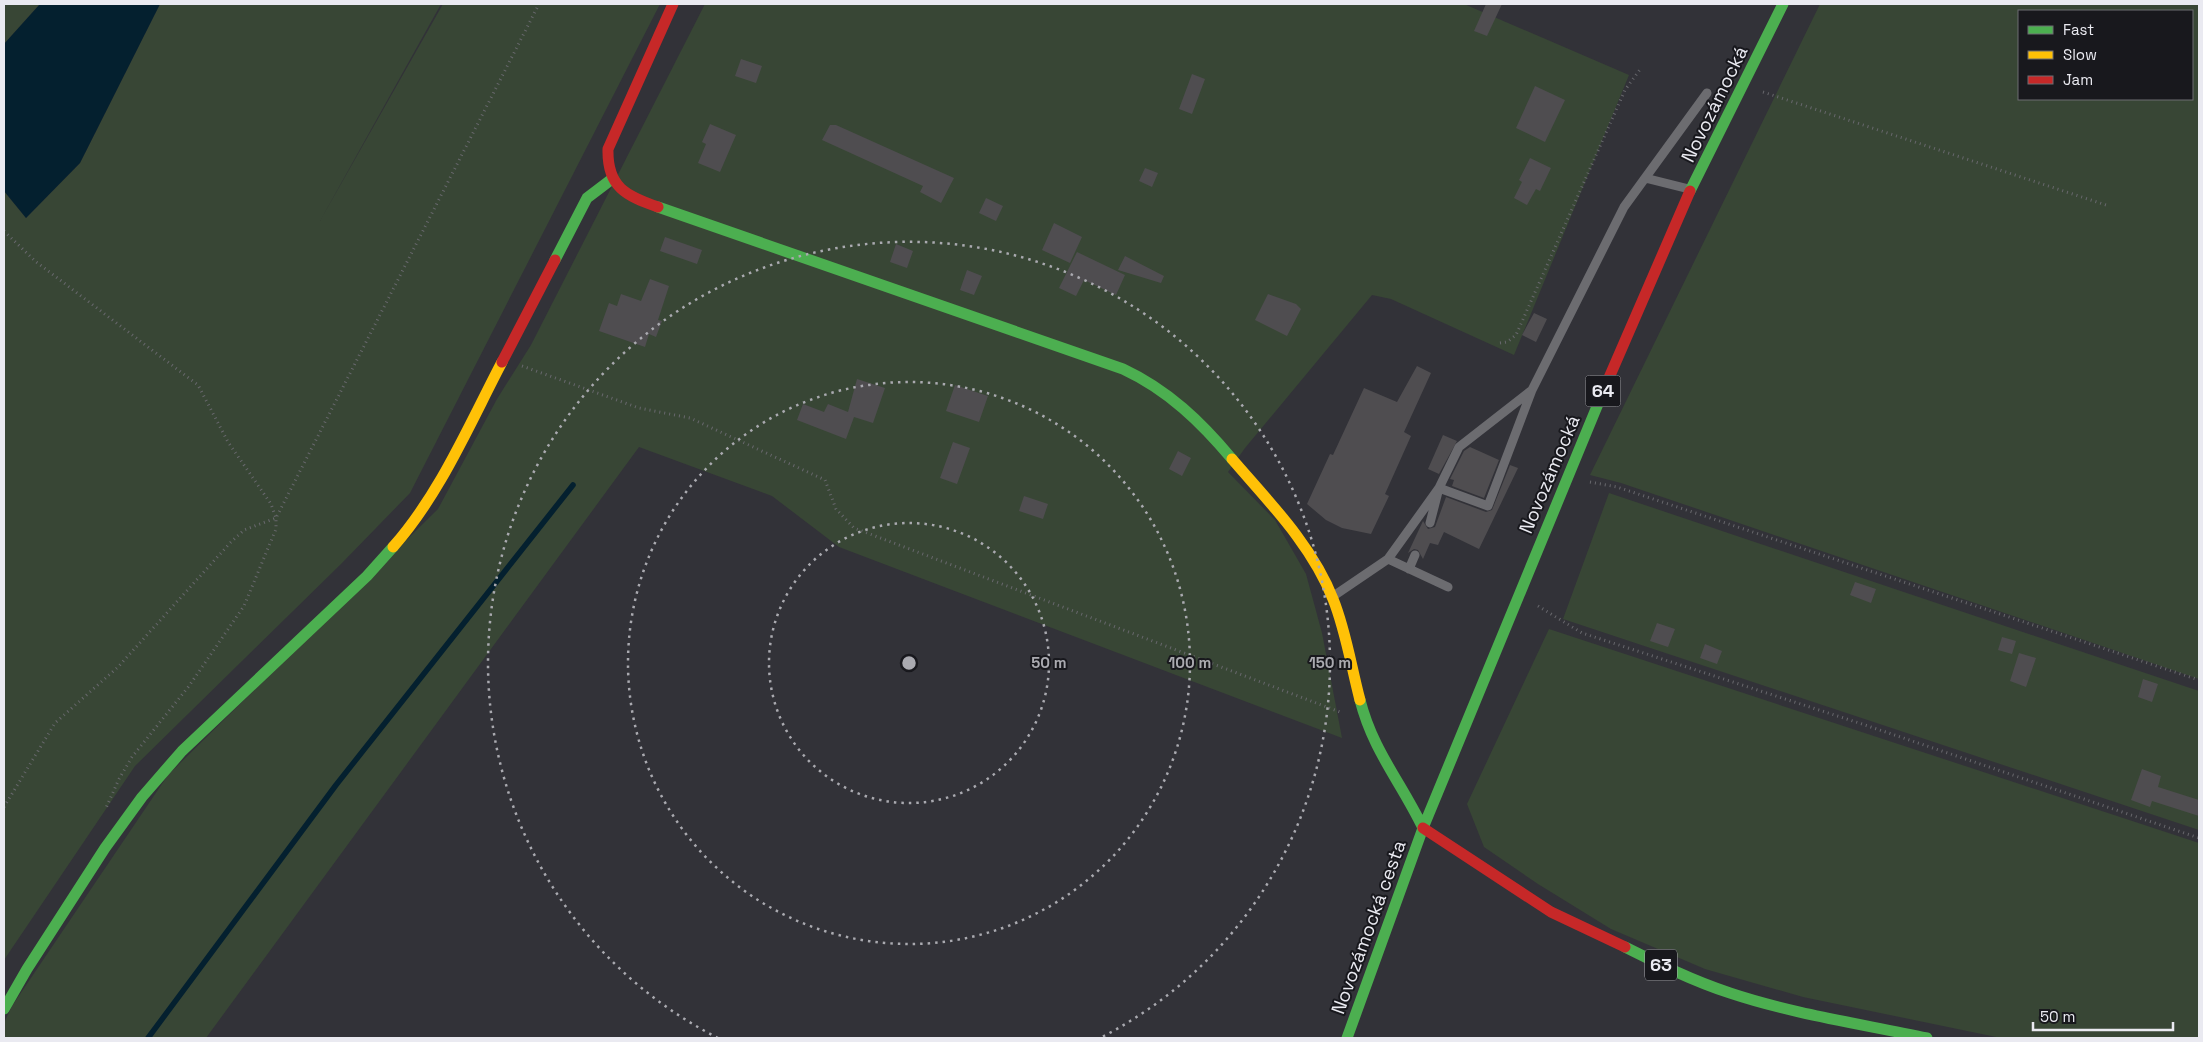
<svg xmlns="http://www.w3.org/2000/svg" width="2203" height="1042" viewBox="0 0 2203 1042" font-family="'Space Grotesk',sans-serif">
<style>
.green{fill:#384635;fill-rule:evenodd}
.water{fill:#04202f}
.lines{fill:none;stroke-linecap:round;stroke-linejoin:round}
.stream{stroke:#04202f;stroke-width:5.5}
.building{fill:#4f4d50}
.path{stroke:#68686d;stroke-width:3;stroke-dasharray:1 4;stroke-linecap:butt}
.lane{stroke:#6c6c70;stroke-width:9}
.fast{stroke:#4caf50;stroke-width:11}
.slow{stroke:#ffc107;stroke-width:11}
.jam{stroke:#c62828;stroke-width:11}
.ring{fill:none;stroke:#aaaab0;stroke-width:2.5;stroke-dasharray:2.5 5}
.labels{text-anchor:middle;stroke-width:4;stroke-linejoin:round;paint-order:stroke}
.shield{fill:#18181d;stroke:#ababb1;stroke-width:1}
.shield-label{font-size:18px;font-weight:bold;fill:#eaeaf1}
.street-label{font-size:19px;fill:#eaeaf1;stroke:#18181d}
.centre{fill:#aaaab0;stroke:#18181d;stroke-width:2.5}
.ring-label{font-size:15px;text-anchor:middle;font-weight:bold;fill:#aaaab0;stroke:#18181d;stroke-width:4;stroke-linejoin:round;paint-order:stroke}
</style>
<rect width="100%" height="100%" fill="#323238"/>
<path class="green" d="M4 4H40L4 44Z
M160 4H441L320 221 443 4H660L410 493 341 564 135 766 4 960V191L26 218 80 163Z
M705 4H1464L1629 75 1514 355 1391 299 1372 295 1245 448 1228 472 1275 520 1306 574 1322 633 1342 738 839 547 772 496 639 447 206 1038H4V1023L12 1006 168 775 438 509 497 399 531 345Z
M1820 4H2199V679L1621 483 1590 475ZM2192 11V99H2019V11Z
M1609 493 2199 691V830L1563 619Z
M1549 629 2199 843V1038H2001L1803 997 1705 969 1611 929 1538 884 1484 847 1467 804Z"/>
<path class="water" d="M40 4H160L80 163 26 218 4 191V44Z"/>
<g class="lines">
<path class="stream" d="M148 1038 336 785 573 485"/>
</g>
<path class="building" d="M1486 4H1502L1487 36 1474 31Z
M741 59 762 66 756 83 735 76Z
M1192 74 1205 79 1192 114 1179 109Z
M1535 86 1565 100 1545 142 1516 128Z
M710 124 736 135 720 172 698 163 706 144 702 142Z
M830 125H836L954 178 941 203 920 192 923 186 822 140Z
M1530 158 1551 168 1540 191 1536 189 1527 205 1514 198 1522 182 1519 180Z
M1145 168 1158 173 1152 187 1139 181Z
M986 198 1003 206 996 221 979 213Z
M1054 223 1082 237 1070 263 1042 250Z
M665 237 702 250 697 264 660 251Z
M896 244 913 251 907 268 890 262Z
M1077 252 1125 275 1116 295 1084 280 1076 296 1059 288Z
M1125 256 1164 276 1161 283 1118 270Z
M967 270 982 276 974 295 960 290Z
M650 279 669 286 658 320 662 321 656 337 649 334 645 347 599 331 609 303 617 306 621 294 641 301Z
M1268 294 1296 304 1301 309 1287 336 1255 320Z
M1534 313 1547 319 1536 342 1522 335Z
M1417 366 1431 373 1404 432 1411 436 1385 494 1389 496 1371 534 1342 528 1326 520 1307 504 1330 454 1333 455 1364 388 1397 402Z
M857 379 885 388 873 423 854 417 846 439 797 420 803 404 824 412 828 404 848 412Z
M955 385 988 396 979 422 946 411Z
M1443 435 1457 441 1439 474 1428 469Z
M953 442 970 448 957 484 940 478Z
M1470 447 1499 460 1484 498 1452 486 1454 480 1450 479 1464 451Z
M1178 451 1191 458 1182 476 1169 469Z
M1510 465 1518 468 1479 549 1444 532 1438 545 1430 543 1423 559 1418 550 1414 549 1408 553 1423 521 1428 529 1435 527 1446 497 1486 512 1492 510Z
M1024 496 1048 504 1043 519 1019 511Z
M1855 582 1876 589 1871 603 1850 595Z
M1657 623 1675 629 1668 647 1650 641Z
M2002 637 2016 641 2012 654 1998 650Z
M1705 644 1722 651 1717 664 1700 658Z
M2019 653 2036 658 2026 687 2010 681Z
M2143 679 2158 684 2152 702 2138 697Z
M2142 769 2161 776 2158 787 2199 800V816L2152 801 2150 807 2131 800Z"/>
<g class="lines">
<path class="path" d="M1763 92 2109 206
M4 231 35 261 198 385 228 442 271 504 276 518V529L244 606 189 686 132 757 119 779 106 808
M1500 343 1507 342 1516 335 1625 90 1641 68
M522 366 639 408 690 418 825 480 836 509 854 528 1340 712
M1590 482 1617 487 2199 680
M1538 606 1582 633 1859 723 2199 838
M4 807 55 723 118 667 230 543 244 530 276 518 539 4"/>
<path class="lane" d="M1645 178 1689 189
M1430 523 1439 488 1488 506 1532 390
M1388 559 1448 587
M1409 569 1415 555
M1335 595 1388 559 1439 488 1459 447 1532 390 1624 207 1707 93"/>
<path class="fast" d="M1690 191 1783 4
M658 207 1123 369C1168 390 1201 422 1232 459
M555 260 587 198 612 179
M1360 700C1373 751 1401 782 1423 828
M1625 947C1659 964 1693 981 1730 993 1793 1014 1862 1024 1927 1038
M4 1009 27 969 105 848 142 797 182 751 367 576 393 547
M1347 1038 1423 828 1605 387"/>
<path class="slow" d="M1232 459C1269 502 1312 545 1333 599 1346 631 1351 666 1360 700
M393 547C440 494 469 425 502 362"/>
<path class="jam" d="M658 207C626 196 607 187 608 149L673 4
M502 362 555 260
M1605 387 1690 191
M1423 828 1551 912 1625 947"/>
</g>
<g class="ring">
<circle cx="909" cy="663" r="140"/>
<circle cx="909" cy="663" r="281"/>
<path d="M718 1038A421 421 0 1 1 1100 1038"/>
</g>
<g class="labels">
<g class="shield">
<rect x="1585.5" y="375.5" width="35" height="31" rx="4"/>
<rect x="1645" y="949.5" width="32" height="31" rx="4"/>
</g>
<g class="shield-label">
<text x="1603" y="397">64</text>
<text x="1661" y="971">63</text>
</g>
<g class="street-label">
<text transform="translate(1714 104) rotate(-64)" y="7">Novozámocká</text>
<text transform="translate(1549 474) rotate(-67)" y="7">Novozámocká</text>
<text transform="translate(1368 927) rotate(-70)" y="7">Novozámocká cesta</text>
</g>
</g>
<circle cx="909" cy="663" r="8" class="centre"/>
<g class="ring-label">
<text x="1049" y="668">50 m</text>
<text x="1190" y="668">100 m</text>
<text x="1330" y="668">150 m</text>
</g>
<rect width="2203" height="1042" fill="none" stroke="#eaeaf1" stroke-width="10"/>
<rect x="2018" y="10" width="175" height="90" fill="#18181d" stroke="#6c6c72"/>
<rect x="2028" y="26" width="25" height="8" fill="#4caf50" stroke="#6c6c72"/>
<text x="2063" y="35" font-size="15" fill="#eaeaf1">Fast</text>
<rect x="2028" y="51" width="25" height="8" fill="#ffc107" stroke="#6c6c72"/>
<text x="2063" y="60" font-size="15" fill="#eaeaf1">Slow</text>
<rect x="2028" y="76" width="25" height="8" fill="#c62828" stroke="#6c6c72"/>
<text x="2063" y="85" font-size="15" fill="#eaeaf1">Jam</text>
<path d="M2033 1022v8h140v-8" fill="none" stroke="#eaeaf1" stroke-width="2.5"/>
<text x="2040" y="1022" font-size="15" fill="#eaeaf1" stroke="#18181d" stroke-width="4" paint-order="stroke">50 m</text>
</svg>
